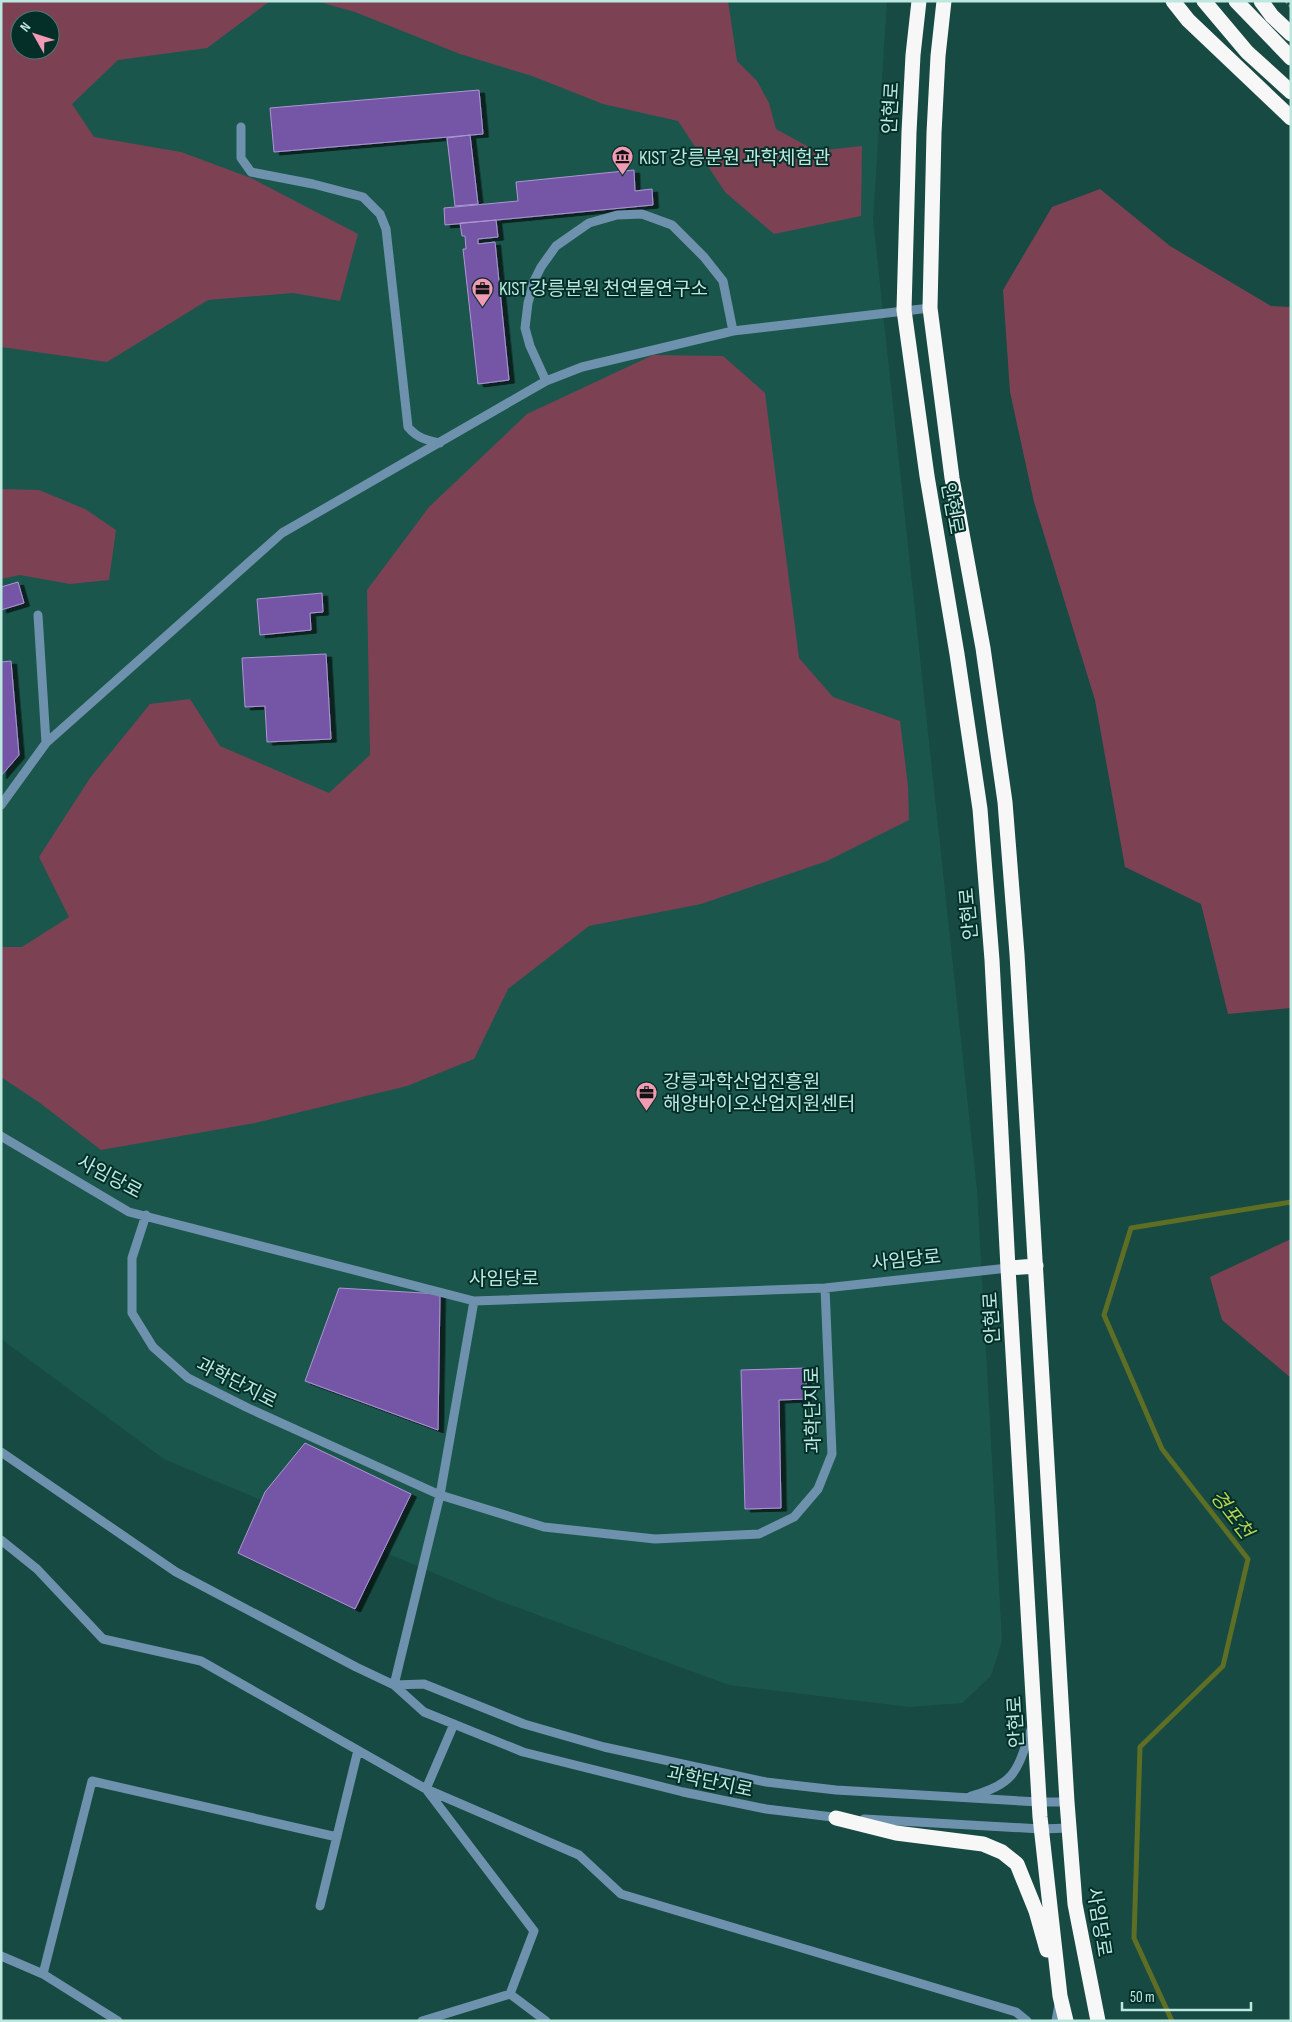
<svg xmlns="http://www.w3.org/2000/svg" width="1292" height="2022" viewBox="0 0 1292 2022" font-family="'Sofia Sans Condensed','Noto Sans KR',sans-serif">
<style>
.built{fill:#1b564d;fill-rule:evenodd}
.green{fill:#7d4154;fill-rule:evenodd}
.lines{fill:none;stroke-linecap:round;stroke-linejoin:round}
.stream{stroke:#5e6e24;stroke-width:5}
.building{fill:#7555a5;stroke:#ad96d5;filter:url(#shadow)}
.path{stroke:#629289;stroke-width:3;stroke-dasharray:2.5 2.5;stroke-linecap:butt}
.minor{stroke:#6e92ad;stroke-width:9}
.highway{stroke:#f7f7f7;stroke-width:15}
.labels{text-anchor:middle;stroke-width:4;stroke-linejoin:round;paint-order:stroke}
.street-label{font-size:19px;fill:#bde8df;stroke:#032f28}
.poi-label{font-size:19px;fill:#bde8df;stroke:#032f28;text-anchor:start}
.water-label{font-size:20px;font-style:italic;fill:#b5d252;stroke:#032f28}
</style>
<defs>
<filter id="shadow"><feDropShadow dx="5.5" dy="3" stdDeviation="0" flood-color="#0009"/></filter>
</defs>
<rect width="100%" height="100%" fill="#164a42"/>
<path class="built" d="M1 1H887L873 219 977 1190 1002 1641 991 1676 962 1703 909 1707 729 1685 500 1601 164 1459 1 1339ZM20 20H50V50H20Z"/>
<path class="green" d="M1 1H270L207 48 118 60 72 104 94 137 181 152 251 178 358 234 340 301 293 293 208 300 107 362 1 347ZM20 20H50V50H20Z
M316 1H728L737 61 757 81 769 103 776 129 816 151 862 146 861 216 774 234 725 192 678 121 603 104 532 76 460 54 355 12Z
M1100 189 1170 246 1271 306 1291 307V1008L1228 1014 1201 904 1125 867 1095 700 1034 502 1010 392 1003 290 1052 207Z
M653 355 723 356 765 393 799 658 833 697 900 721 908 786 909 820 827 861 701 904 589 926 508 989 474 1059 407 1086 255 1123 101 1150 40 1103 1 1077V947H22L69 917 39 857 90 778 150 704 190 699 220 746 329 793 370 755 367 590 429 507 527 414Z
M1 489 39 490 85 509 116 530 109 580 70 584 20 575 1 579Z
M1291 1239V1378L1222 1320 1210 1277Z"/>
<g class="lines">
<path class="stream" d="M1172 2021 1134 1938 1140 1747 1223 1666 1248 1559 1162 1449 1104 1315 1131 1228 1291 1202"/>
</g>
<path class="building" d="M479 90 483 134 274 152 270 108Z
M470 135 478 204 455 206 447 138Z
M634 170 635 191 652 189 653 205 445 225 444 208 518 201 516 182Z
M496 220 498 237 478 239V244L495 242 509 380 478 384 463 249H466L465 236H462L460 223Z
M18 582 24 603 1 610V587Z
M322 593 323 612 310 613 311 630 260 635 257 599Z
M326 654 331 739 267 742 265 706 245 707 242 658Z
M11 661 19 755 1 776V662Z
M339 1288 440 1294 438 1430 305 1381Z
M806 1368V1399L779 1400 781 1508 745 1509 741 1370Z
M305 1443 411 1494 355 1609 238 1553 265 1492Z"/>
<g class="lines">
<path class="path" d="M1286 1 1291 7"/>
<path class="minor" d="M241 127V158L251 172 313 184 363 197 380 214 386 229 408 427C417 438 426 440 440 443
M546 381 530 346 525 328 528 303 534 281 541 267 556 246 589 223 617 215 642 214 672 225 704 257 723 281 733 331
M38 615 46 743
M1 805 46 743 282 533 546 381 582 367 733 331 930 308
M1 1136 129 1212 474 1301 825 1288 1008 1268
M146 1215 132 1258V1313L153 1347 188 1378 248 1408 440 1495 544 1527 655 1539 759 1534 794 1517 818 1489 832 1454 825 1288
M1 1452 176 1572 356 1667 394 1685 424 1712 523 1752 683 1792 766 1809 841 1818
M1 1540 37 1569 103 1639 201 1661 426 1789 579 1855 621 1894 1016 2012 1027 2021
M394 1685 424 1684 524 1724 604 1747 766 1782 836 1790 1039 1802H1067
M394 1685 440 1495 474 1301
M454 1724 426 1789 534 1931 510 1994 546 2021
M971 1796C1016 1784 1017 1770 1031 1730
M864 1819 1041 1829 1069 1828
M320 1906 358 1750
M1 1956 43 1974 118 2021
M43 1974 92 1781 337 1837
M422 2021 510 1994
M1056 2021 1059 2004"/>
<path class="highway" d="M919 1 913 55 909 132 904 310 927 476 957 654 980 809 992 960 1008 1268 1040 1817 1060 1996 1066 2021
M944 1 938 56 934 133 930 308 952 478 983 648 1005 802 1017 954 1067 1802 1075 1904 1098 2021
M1173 1 1188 20 1291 118
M1204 1 1247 52 1291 92
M1236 1 1291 58
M1261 1 1272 16 1291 34
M1008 1268 1036 1266
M836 1818 896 1833 983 1844 1002 1852 1017 1864 1036 1911 1047 1950"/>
</g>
<defs>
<symbol id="museum-pin" viewBox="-11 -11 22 30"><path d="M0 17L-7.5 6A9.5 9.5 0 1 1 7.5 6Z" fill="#f19ab4" stroke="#032f28"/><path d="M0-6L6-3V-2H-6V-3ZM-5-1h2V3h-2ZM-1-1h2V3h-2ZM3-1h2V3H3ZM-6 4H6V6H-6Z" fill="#111"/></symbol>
<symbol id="office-pin" viewBox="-11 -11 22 30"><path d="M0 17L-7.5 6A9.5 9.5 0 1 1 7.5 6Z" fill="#f19ab4" stroke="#032f28"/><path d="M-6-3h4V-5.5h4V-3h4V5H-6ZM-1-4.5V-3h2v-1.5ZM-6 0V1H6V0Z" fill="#111"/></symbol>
</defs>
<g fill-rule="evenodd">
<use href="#museum-pin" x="610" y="144" width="25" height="34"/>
<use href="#office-pin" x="470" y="276" width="25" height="34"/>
<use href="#office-pin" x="634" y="1080" width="25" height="34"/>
</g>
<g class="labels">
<g class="street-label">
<text transform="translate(890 108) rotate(-87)" y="7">안현로</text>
<text transform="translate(953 508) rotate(80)" y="7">안현로</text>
<text transform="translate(968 914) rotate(-95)" y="7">안현로</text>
<text transform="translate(110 1176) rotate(28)" y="7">사임당로</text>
<text transform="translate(906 1259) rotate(-6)" y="7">사임당로</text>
<text x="504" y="1285">사임당로</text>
<text transform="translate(991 1318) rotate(-93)" y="7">안현로</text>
<text transform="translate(237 1382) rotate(27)" y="7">과학단지로</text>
<text transform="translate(812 1410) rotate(-91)" y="7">과학단지로</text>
<text transform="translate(1015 1722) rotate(-93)" y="7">안현로</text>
<text transform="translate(710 1781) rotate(12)" y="7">과학단지로</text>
<text transform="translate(1100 1922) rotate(81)" y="7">사임당로</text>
</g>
<g class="poi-label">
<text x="639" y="164">KIST 강릉분원 과학체험관</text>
<text x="499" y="295">KIST 강릉분원 천연물연구소</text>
<text x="663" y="1088">강릉과학산업진흥원<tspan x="663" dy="22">해양바이오산업지원센터</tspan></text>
</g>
<g class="water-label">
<text transform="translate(1232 1514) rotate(52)" y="7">경포천</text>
</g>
</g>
<rect width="1292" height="2022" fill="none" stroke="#bde8df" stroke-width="5"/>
<g transform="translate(35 35) rotate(309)"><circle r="24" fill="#032f28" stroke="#4d7971"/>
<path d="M0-4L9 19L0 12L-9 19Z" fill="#f19ab4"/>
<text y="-8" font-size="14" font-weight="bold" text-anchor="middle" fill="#bde8df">N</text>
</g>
<path d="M1122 2002v8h129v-8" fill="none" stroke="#bde8df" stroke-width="2.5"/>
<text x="1130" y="2002" font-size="15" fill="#bde8df" stroke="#032f28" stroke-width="4" paint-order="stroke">50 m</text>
</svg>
